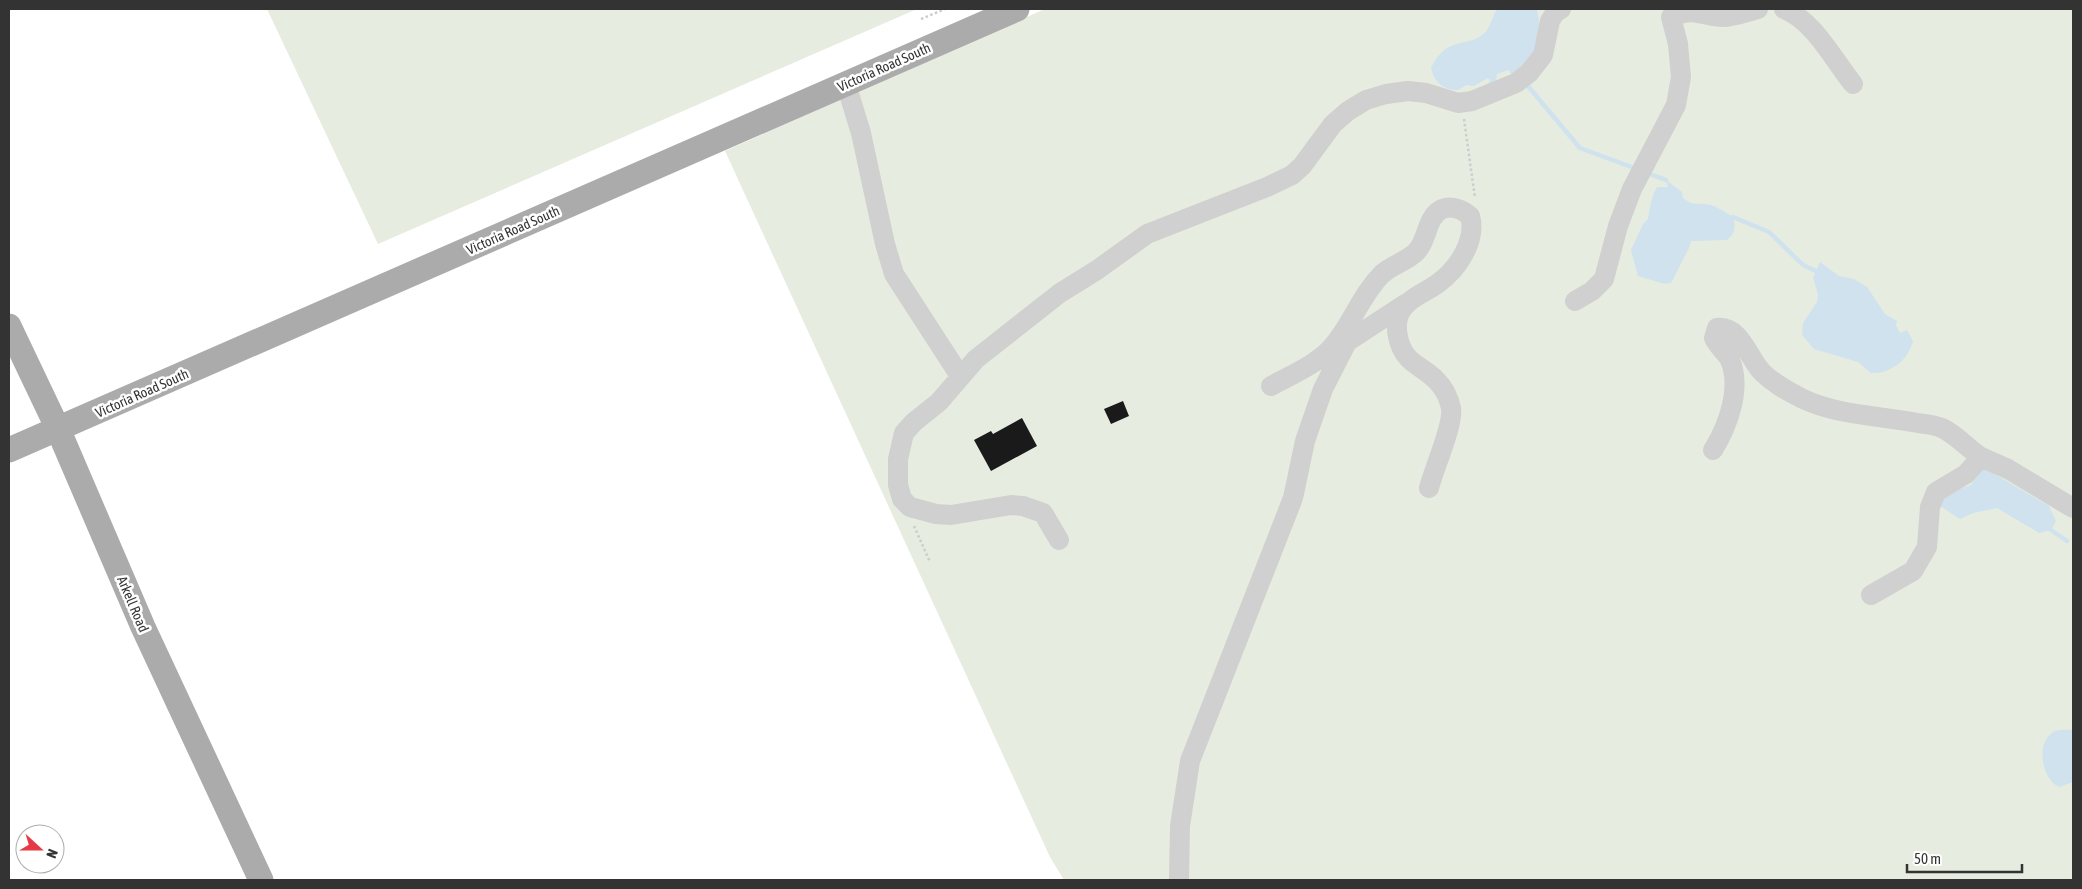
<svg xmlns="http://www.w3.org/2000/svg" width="2082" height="889" viewBox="0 0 2082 889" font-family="'Asap Condensed',sans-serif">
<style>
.green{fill:#e6ecdf}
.water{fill:#cfe2ee}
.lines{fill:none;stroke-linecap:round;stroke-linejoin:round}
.stream{stroke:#cfe2ee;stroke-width:4.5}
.building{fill:#1a1a1a}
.path{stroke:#cdcdcd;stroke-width:2.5;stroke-dasharray:2.5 2.5;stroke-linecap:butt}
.minor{stroke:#d0d0d0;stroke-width:20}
.major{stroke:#ababab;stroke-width:25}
.labels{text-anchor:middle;stroke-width:5;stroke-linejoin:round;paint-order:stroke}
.street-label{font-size:14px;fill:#333;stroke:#fff}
</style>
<rect width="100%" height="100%" fill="#fff"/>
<path class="green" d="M267 9H917L378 244Z
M1045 9H2073V880H1064L1050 857 725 151Z"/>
<path class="water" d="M1497 9H1537L1540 26 1533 55 1512 77 1509 70 1497 74 1496 81 1488 84 1490 80 1488 78 1474 86 1467 85 1458 90C1443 90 1434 82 1431 68 1448 32 1470 51 1487 30 1491 24 1493 15 1497 9Z
M1666 180 1682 192 1683 198C1695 206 1692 203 1704 204 1714 204 1725 212 1733 217 1736 226 1735 234 1727 240L1691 241 1689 248 1671 283 1665 284 1638 276 1631 250 1643 224 1648 219C1650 207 1651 198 1657 187H1668Z
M1820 262 1839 276 1854 279 1867 287 1885 314 1897 321 1896 325 1900 333 1907 330 1913 341C1908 360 1891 374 1871 373L1858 362 1814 349 1802 335 1803 323 1817 302 1818 294 1813 278Z
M1981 466 2049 506 2056 521 2051 530 2039 533 1997 508 1973 513 1960 519 1940 506 1941 496 1971 485Z
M2073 730V782L2059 787C2042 779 2035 744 2053 732 2058 729 2067 730 2073 730Z"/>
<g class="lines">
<path class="stream" d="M1527 85 1580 148 1637 169
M1647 173 1666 180
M1733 217 1769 232 1803 265 1818 272
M2051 530 2067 541"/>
</g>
<path class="building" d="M1123 401 1129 416 1111 424 1104 409Z
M1022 418 1037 446 991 471 974 440 991 431 993 434Z"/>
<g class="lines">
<path class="path" d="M921 19 945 9
M1464 119 1475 198
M914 526 930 562"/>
<path class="minor" d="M1784 9C1814 21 1833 59 1853 84
M846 84 861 133 885 244 894 274 960 376
M1575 301 1592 291 1604 279 1618 226 1632 189 1676 105 1681 77 1678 44 1671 17C1698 7 1698 16 1722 17 1735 17 1746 12 1758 9
M1271 386C1291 375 1318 364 1333 346 1352 324 1361 295 1382 274 1393 264 1408 261 1417 251 1428 239 1426 217 1442 209 1452 205 1463 210 1470 216 1477 241 1457 270 1437 284 1423 294 1403 300 1398 318 1396 325 1397 334 1399 341 1406 365 1422 365 1437 381 1444 388 1449 399 1451 408 1454 424 1434 468 1429 488
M1713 450C1728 426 1742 388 1730 360 1726 352 1718 347 1714 338L1717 328C1741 325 1749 360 1763 373 1774 384 1788 391 1801 398 1836 415 1875 415 1912 422 1922 424 1933 424 1942 428 1957 435 1968 449 1981 457
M1059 540 1043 513 1023 506 1011 505 951 515 936 514 910 507 902 499 898 485V459L904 433 914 422 939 402 976 359 1060 293 1097 270 1147 234 1267 187 1292 175 1302 166 1333 124 1348 111 1366 100 1386 94 1408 91 1426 93 1458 103 1472 101 1516 83 1529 73 1543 55 1550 21 1555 13 1561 9
M1871 595 1913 571 1927 547 1930 507 1936 492 1966 474 1981 457 2008 469 2073 508
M1179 880 1180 826 1190 761 1293 498 1305 441 1323 389 1347 342 1405 304"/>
<path class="major" d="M9 326 58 429 143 627 261 880
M9 450 1017 9"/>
</g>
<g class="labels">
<g class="street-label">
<text transform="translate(884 67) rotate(-24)" y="5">Victoria Road South</text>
<text transform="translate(513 230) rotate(-24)" y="5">Victoria Road South</text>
<text transform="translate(142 393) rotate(-24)" y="5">Victoria Road South</text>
<text transform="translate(133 604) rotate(67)" y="5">Arkell Road</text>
</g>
</g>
<rect width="2082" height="889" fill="none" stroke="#333333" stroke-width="20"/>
<g transform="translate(40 849) rotate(111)"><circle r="24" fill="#ffffff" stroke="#adadad"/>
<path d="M0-4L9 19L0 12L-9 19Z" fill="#e63946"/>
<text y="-8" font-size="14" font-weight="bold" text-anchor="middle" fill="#333333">N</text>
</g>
<path d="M1907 864v8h115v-8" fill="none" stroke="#333333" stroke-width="2.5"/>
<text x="1914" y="864" font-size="15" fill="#333333" stroke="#ffffff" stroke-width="4" paint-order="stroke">50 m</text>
</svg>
